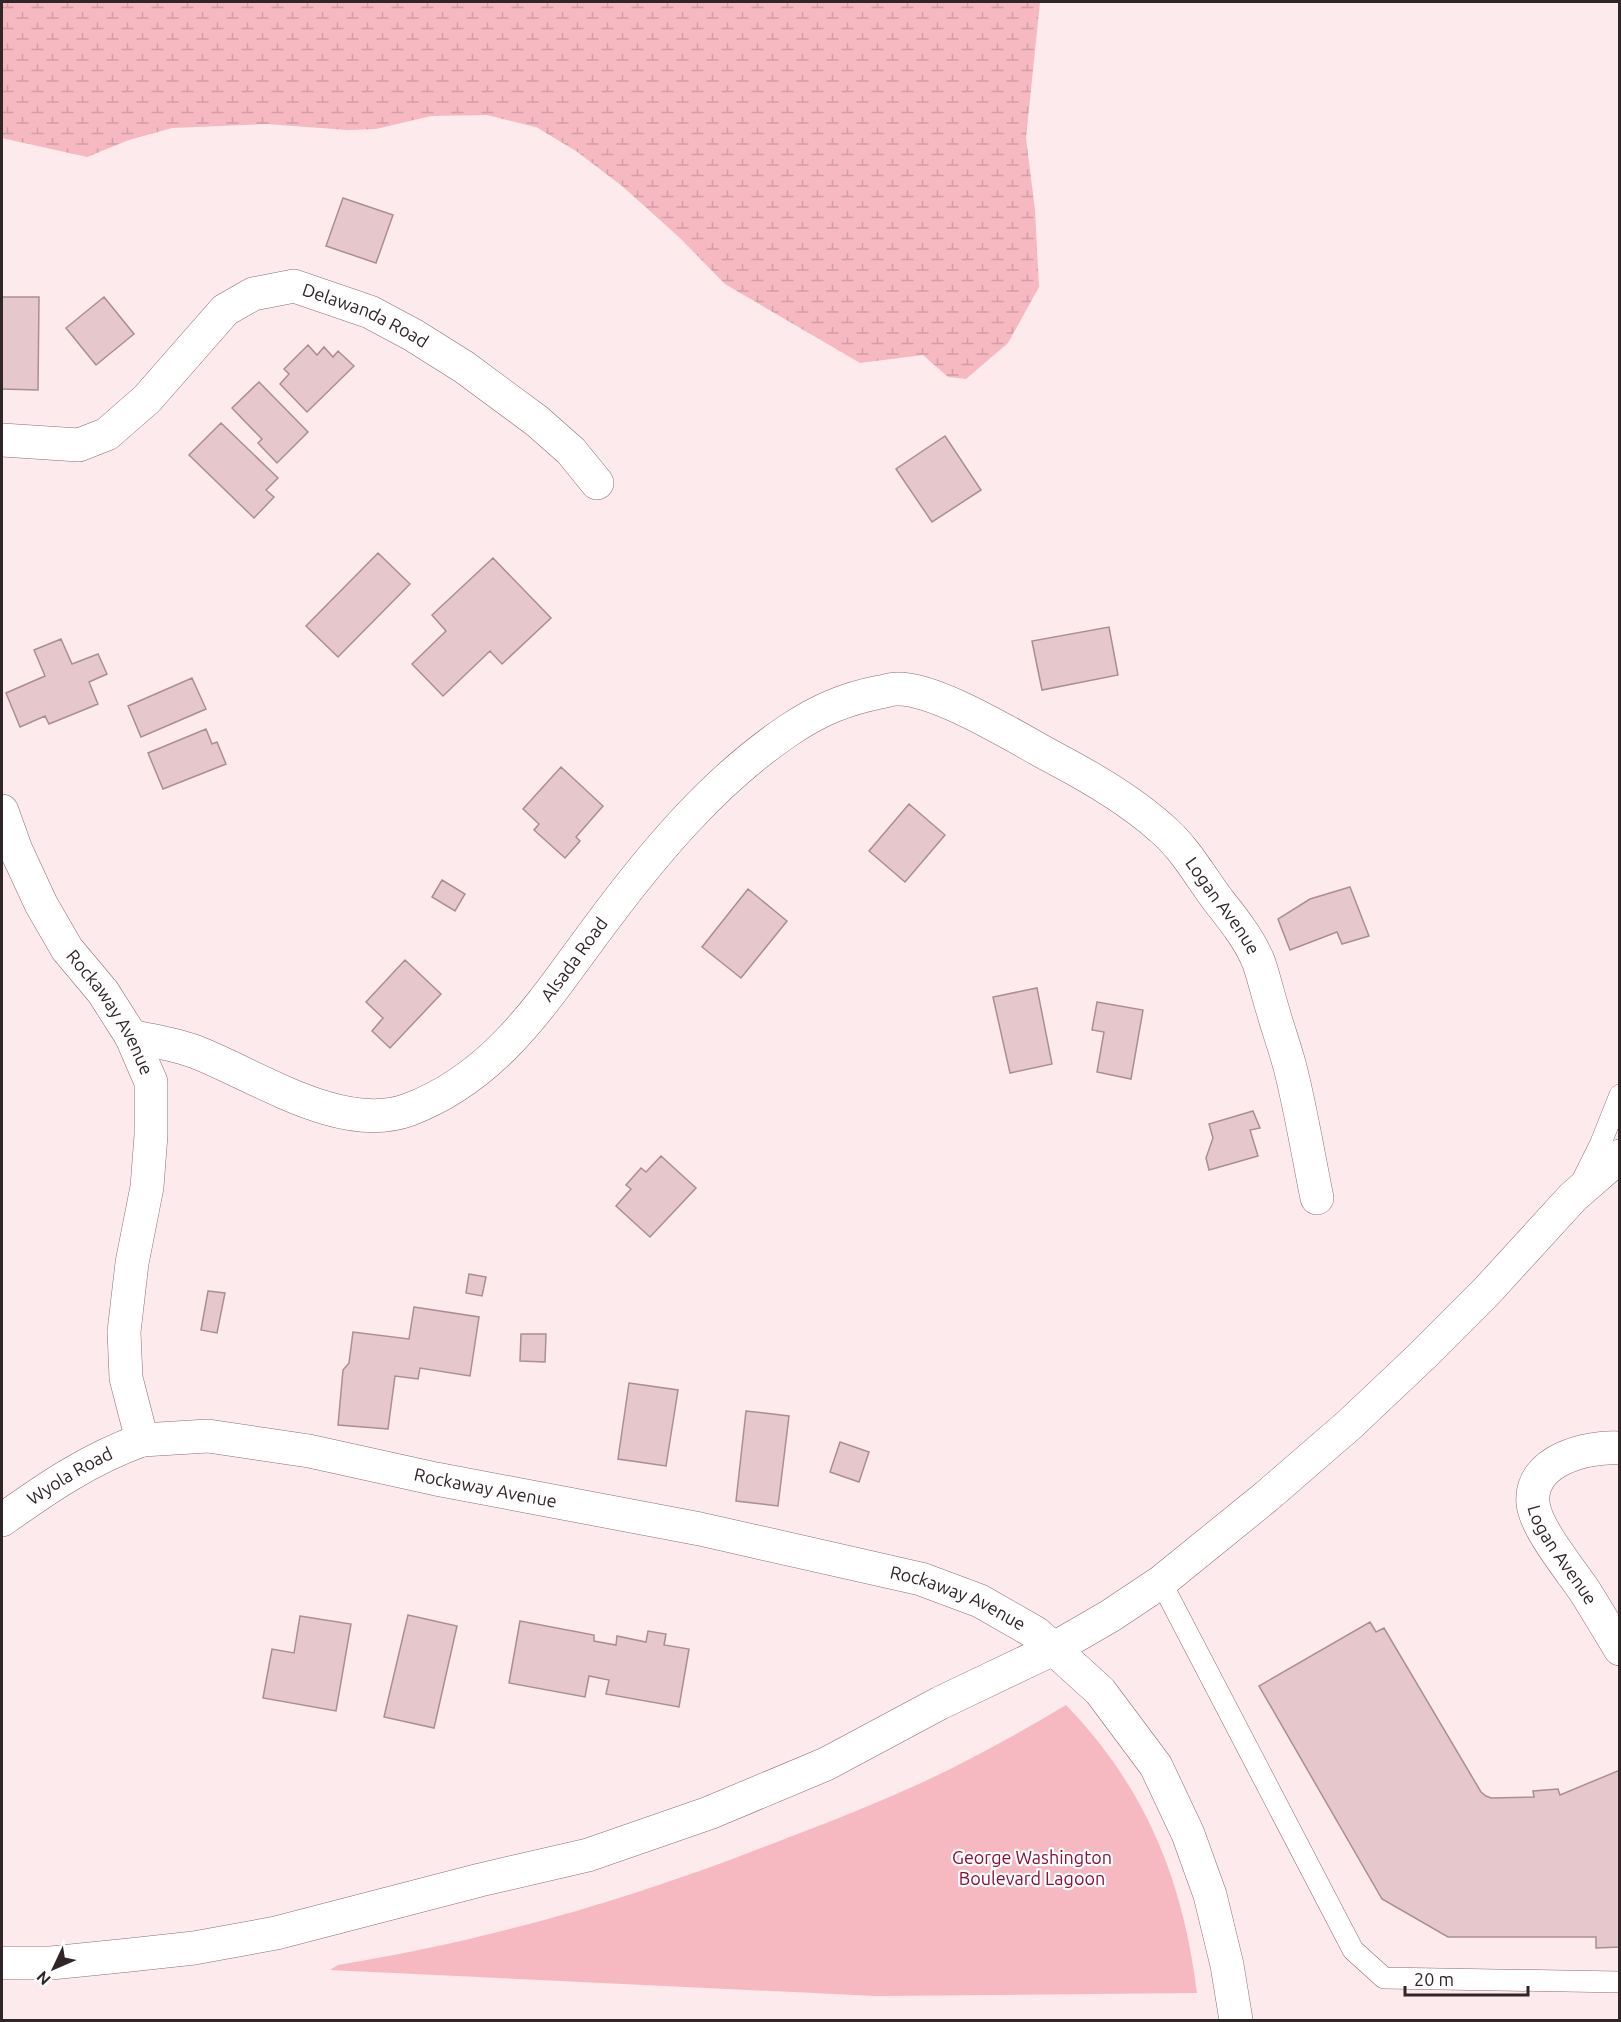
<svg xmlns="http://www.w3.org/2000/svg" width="1621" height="2022" viewBox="0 0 1621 2022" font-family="Ubuntu,sans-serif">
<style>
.wetland{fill:url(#wetland-marsh)}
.green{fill:#f6b8c1}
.building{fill:#e6c8cc;stroke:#aa8e92;stroke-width:1.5}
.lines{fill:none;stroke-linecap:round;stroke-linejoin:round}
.service-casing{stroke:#8a6f73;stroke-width:22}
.minor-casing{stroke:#8a6f73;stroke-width:34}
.service{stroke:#fff;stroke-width:21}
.minor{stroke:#fff;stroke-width:33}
.labels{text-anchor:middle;stroke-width:4.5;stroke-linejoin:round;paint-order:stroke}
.street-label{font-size:18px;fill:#302527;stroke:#fff}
.park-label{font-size:18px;fill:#890f38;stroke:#fff}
</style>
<defs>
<pattern id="wetland-marsh" width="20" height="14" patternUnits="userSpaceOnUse" patternTransform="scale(1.5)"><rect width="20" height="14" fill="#f6b8c1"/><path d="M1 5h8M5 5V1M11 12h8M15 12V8" fill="none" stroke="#d39ea6"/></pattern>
</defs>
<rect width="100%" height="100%" fill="#fdeaec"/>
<path class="wetland" d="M2 2H1040L1026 138 1035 210 1039 287 1008 343 966 379 948 377 923 355 860 363 725 284 680 238 622 186 576 151 536 127 487 115 431 116 376 129 348 130 266 124 172 128 129 140 87 157 2 138Z"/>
<path class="green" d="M1066 1705C1146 1788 1183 1880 1197 1993L876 1996 330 1970 338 1965C493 1940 642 1896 787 1838 818 1826 850 1814 880 1801 945 1774 1006 1741 1066 1705Z"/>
<path class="building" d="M343 198 393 215 376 263 326 246Z
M2 297H39L38 390 2 389Z
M104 297 134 334 96 365 66 328Z
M308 345 317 355 324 347 333 357 338 351 354 366 307 412 280 384 289 374 284 369Z
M259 382 308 432 277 463 258 443 262 439 232 408Z
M221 423 278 478 266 490 274 497 254 518 189 455Z
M945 436 981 490 932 522 896 469Z
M378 553 410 584 338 657 306 626Z
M493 558 551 618 502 664 490 651 443 696 412 664 446 631 432 615Z
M1109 627 1118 675 1042 690 1032 641Z
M61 639 72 664 98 654 107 674 89 682 98 704 49 724 45 716 20 727 6 693 45 676 34 650Z
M192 678 206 709 141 737 128 706Z
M206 729 212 744 217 742 226 764 163 789 148 753Z
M561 767 603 806 576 837 580 841 565 858 534 830 539 824 523 809Z
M909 804 945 835 905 882 869 851Z
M442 880 465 894 455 911 432 897Z
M1350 887 1369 936 1342 944 1337 932 1290 950 1278 919 1310 899Z
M748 889 787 921 741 978 702 947Z
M405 960 441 994 390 1048 372 1031 383 1018 366 1002Z
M1037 988 1052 1064 1010 1073 993 997Z
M1097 1002 1143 1010 1131 1079 1097 1072 1104 1032 1092 1030Z
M1253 1111 1260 1128 1250 1130 1258 1156 1209 1170 1206 1158 1213 1138 1209 1124Z
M661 1156 696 1188 650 1237 616 1206 631 1189 626 1185 641 1168 646 1172Z
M469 1274 486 1277 482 1296 466 1293Z
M208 1291 225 1293 217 1333 201 1330Z
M414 1307 479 1317 470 1376 420 1368 418 1379 395 1376 388 1429 338 1425 343 1370 349 1363 353 1332 409 1339Z
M521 1334H546L545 1362 520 1361Z
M629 1383 678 1390 666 1466 618 1459Z
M746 1411 789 1416 778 1506 736 1501Z
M840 1442 869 1452 859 1482 830 1472Z
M408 1615 457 1626 434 1728 384 1717Z
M300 1616 351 1624 336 1711 263 1698 272 1649 294 1653Z
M520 1621 594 1635V1641L616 1645 617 1636 646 1642 648 1631 666 1634 664 1645 689 1649 679 1707 606 1694 609 1680 589 1676 585 1697 509 1683Z
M1370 1622 1376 1632 1384 1628 1481 1792 1486 1796 1491 1798 1534 1797 1533 1791 1558 1789 1560 1795 1620 1770V1947L1596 1948V1937H1448L1382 1899 1259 1686Z"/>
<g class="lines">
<defs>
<path id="service" d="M1582 1181 1600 1145 1620 1095
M1161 1582 1353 1950 1384 1978 1620 1982"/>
<g id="minor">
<path id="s1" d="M2 440 79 445 107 434 147 399 225 310 253 294 294 286 370 312 413 335 464 367 537 421 571 451 597 483"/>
<path id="s2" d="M2 811 16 850 41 904 67 949 103 992 131 1036 151 1082V1135L147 1187 132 1263 124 1332 126 1378 142 1440 208 1436 309 1451 436 1479 700 1529 921 1579 980 1601 1036 1633 1100 1691 1156 1766 1188 1834 1210 1895 1227 1965 1236 2020"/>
<path id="s3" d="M131 1036C152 1041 175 1044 196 1052 257 1076 342 1134 408 1110 500 1076 547 995 603 921 656 850 715 780 789 730 819 710 845 699 880 692 886 691 891 689 897 689 938 688 1018 739 1056 759 1092 778 1131 801 1161 828 1184 847 1200 876 1218 900 1233 919 1250 940 1259 963 1264 978 1268 995 1273 1011 1278 1029 1285 1048 1290 1067 1301 1110 1308 1154 1317 1198"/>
<path id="s4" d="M1620 1448C1587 1446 1529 1460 1533 1503 1535 1527 1569 1568 1584 1590 1596 1609 1608 1629 1620 1649"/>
<path id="s5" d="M2 1520C47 1488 89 1459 142 1440"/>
<path d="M2 1963H51L130 1955 194 1948 276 1933 480 1880 588 1855 709 1813 826 1764 940 1703 1053 1649 1110 1616 1161 1582 1267 1496 1349 1425 1422 1356 1486 1292 1573 1197 1620 1156"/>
</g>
</defs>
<use href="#service" class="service-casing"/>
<use href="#minor" class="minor-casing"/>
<use href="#service" class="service"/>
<use href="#minor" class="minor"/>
</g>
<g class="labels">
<g class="street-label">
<text dy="6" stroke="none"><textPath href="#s1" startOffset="430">Delawanda Road</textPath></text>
<text dy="6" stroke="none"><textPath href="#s3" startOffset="1353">Logan Avenue</textPath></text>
<text dy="6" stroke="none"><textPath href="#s3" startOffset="520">Alsada Road</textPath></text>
<text dy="6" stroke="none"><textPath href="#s2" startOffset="230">Rockaway Avenue</textPath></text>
<text dy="6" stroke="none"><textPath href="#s5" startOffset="81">Wyola Road</textPath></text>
<text dy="6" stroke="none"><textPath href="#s2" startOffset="1022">Rockaway Avenue</textPath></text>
<text dy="6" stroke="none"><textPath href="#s4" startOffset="176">Logan Avenue</textPath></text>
<text dy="6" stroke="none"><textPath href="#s2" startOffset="1508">Rockaway Avenue</textPath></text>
</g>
<g class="park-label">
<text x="1032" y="1864">George Washington<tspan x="1032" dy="21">Boulevard Lagoon</tspan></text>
</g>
</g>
<rect width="1621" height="2022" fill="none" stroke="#302527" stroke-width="6"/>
<g transform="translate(54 1968) rotate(226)" stroke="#ffffff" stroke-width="4.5" paint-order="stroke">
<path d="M0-4.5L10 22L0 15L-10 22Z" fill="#302527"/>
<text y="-9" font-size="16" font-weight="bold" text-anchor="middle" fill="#302527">N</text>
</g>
<path d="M1405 1986v9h123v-9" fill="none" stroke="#302527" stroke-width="3"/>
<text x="1414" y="1986" font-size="18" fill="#302527" stroke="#ffffff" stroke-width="4.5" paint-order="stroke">20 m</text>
</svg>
